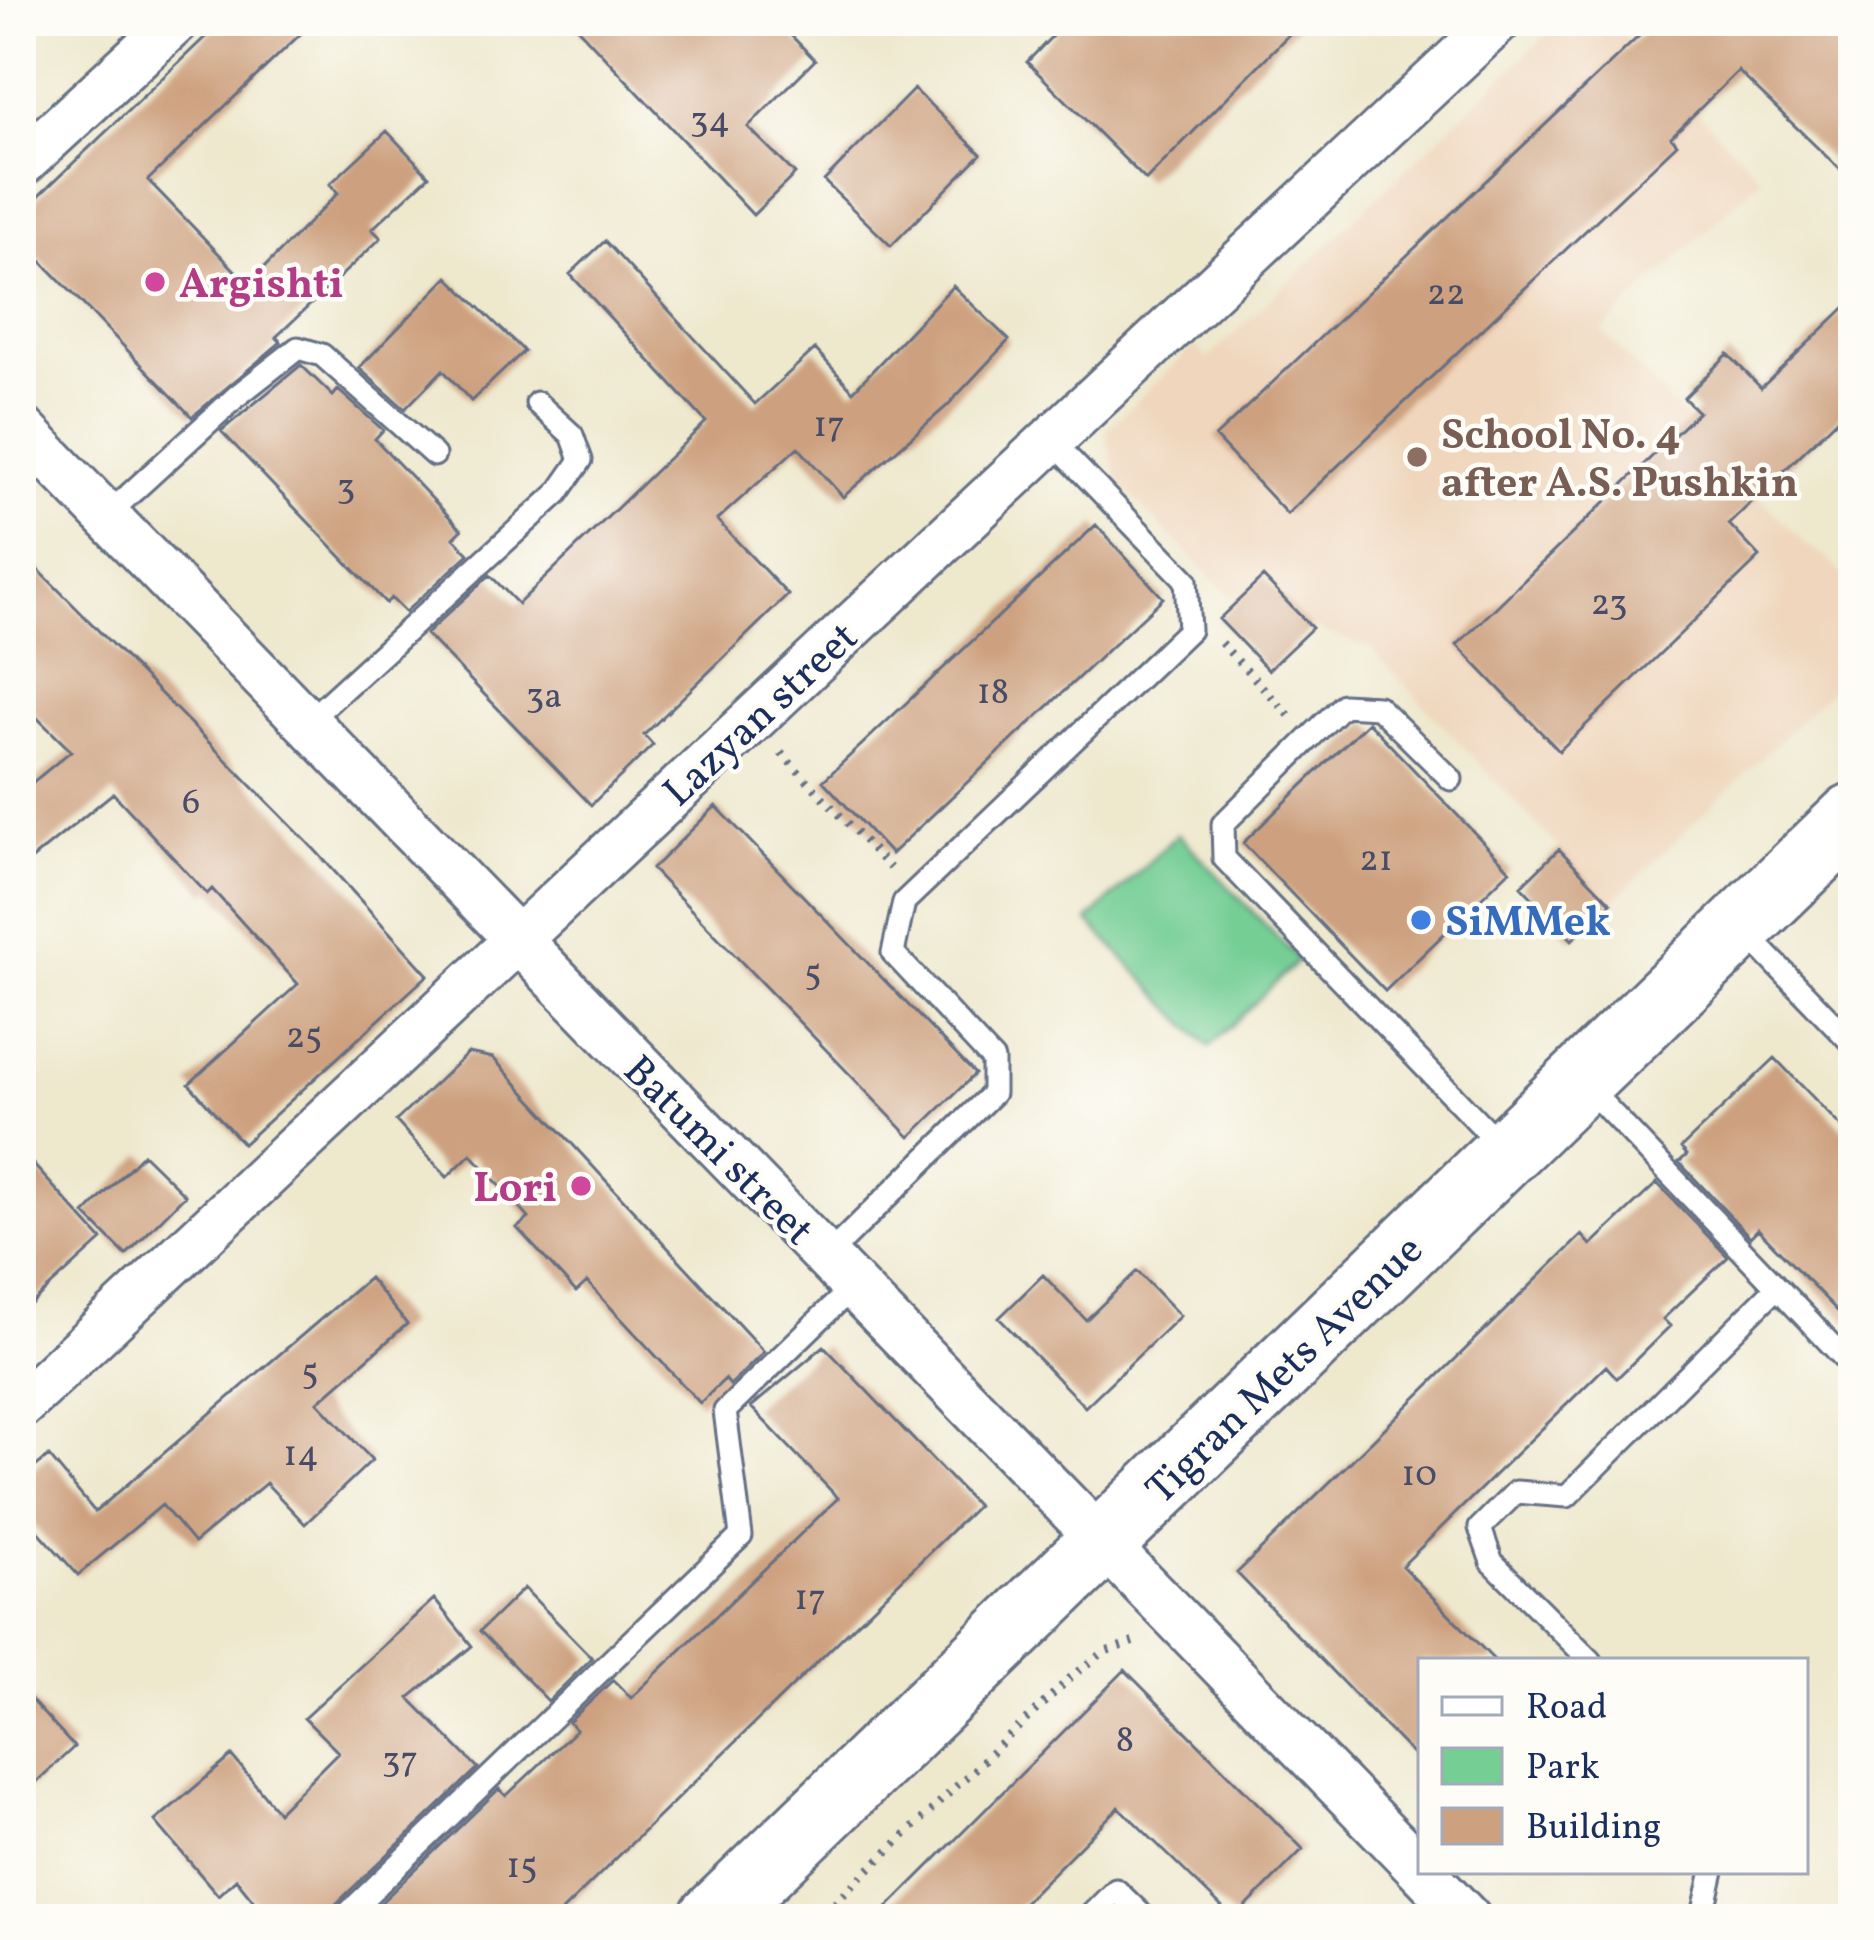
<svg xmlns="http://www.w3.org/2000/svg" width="1874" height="1940" viewBox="0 0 1874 1940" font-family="Vollkorn,serif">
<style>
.built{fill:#efd6bc}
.green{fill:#75ce94;stroke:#487e79;stroke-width:3}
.building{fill:#cda17f}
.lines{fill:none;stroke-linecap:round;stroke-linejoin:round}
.lane-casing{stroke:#657085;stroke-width:27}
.street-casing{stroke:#657085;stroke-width:51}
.primary-casing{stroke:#657085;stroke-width:72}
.path{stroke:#657085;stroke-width:8;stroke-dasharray:3 9;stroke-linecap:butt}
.lane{stroke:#fff;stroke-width:21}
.street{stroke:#fff;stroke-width:45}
.primary{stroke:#fff;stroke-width:66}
.hotel-dot{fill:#d1479c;stroke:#fdfcf7;stroke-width:4.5}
.education-dot{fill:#8d6e63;stroke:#fdfcf7;stroke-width:4.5}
.shop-dot{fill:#3f7fe0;stroke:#fdfcf7;stroke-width:4.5}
.labels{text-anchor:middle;stroke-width:9;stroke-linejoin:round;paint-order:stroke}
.number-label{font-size:36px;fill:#484c66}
.hotel-label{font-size:42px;font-weight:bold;fill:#b23c85;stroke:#fdfcf7;text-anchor:start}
.education-label{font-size:42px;font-weight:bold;fill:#785e54;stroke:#fdfcf7;text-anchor:start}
.street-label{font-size:42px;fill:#1b2f5e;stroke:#fdfcf7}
.shop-label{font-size:42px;font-weight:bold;fill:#366cbe;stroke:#fdfcf7;text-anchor:start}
</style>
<rect width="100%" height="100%" fill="#fdfcf7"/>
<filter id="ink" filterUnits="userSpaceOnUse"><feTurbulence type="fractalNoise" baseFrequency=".00833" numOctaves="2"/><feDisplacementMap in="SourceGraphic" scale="24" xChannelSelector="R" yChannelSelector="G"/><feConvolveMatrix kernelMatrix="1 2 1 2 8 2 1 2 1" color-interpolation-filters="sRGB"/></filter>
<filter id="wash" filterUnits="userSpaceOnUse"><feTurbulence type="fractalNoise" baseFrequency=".004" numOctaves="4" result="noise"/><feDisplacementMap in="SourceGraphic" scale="48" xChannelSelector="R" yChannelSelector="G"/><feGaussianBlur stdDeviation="2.7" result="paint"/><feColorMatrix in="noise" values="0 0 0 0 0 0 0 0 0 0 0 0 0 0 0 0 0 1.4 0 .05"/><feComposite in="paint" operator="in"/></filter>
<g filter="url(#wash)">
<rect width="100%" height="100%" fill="#eee8cd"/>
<path class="built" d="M1561 21H1611L1761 178 1602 331 1806 545 1824 555 1853 586V669L1611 903 1370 648 1312 628 1263 578 1236 602 1119 484 1106 431 1194 346 1208 359Z"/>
<path class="green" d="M1178 834 1299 960 1209 1047 1088 921Z"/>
<g id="blocks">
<path class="building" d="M222 21H314L148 180 248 284 338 193 330 184 387 131 429 176 372 229 381 238 276 337 281 342 192 417 21 240V213Z
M571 21H777L815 60 748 127 795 174 753 215Z
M1067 21H1302L1146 180 1027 62Z
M1655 21H1853V182L1738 71 1671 137 1677 144 1287 514 1215 437Z
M914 89 981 154 891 246 824 181Z
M605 241 755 404 815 349 853 391 953 286 1009 340 947 406 843 497 798 447 717 520 788 595 644 735 653 745 591 805 426 634 490 575 518 604 706 422 570 274Z
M448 277 524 351 471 401 443 370 405 409 359 368Z
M1853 300V404L1729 524 1760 557 1559 751 1457 645 1698 412 1684 398 1728 354 1761 388Z
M301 365 333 396 338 390 383 430 375 439 462 530 454 538 469 554 405 612 391 598 386 603 221 431Z
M1096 525 1163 598 891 854 823 781Z
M21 552 315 850 428 975 243 1144 189 1084 298 984 212 889 207 894 113 793 21 868V792L71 751 21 702Z
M1263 577 1312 628 1268 670 1219 619Z
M1368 722 1510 870 1385 991 1243 843Z
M716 806 975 1074 910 1137 652 869Z
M1559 849 1611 903 1572 940 1521 886Z
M468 1053 493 1058 764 1352 730 1385 725 1379 700 1403 587 1282 576 1292 517 1228 529 1218 471 1154 447 1177 396 1121Z
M1775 1058 1853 1139V1327L1758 1229 1750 1237 1679 1162 1687 1155 1681 1148Z
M21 1151 102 1240 21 1313Z
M143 1154 185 1195 126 1255 85 1214Z
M1657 1183 1728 1257 1663 1319 1670 1326 1617 1378 1606 1366 1402 1566 1495 1661H1421V1763L1237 1573 1582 1235 1591 1245Z
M1137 1271 1180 1316 1085 1407 999 1318 1043 1275 1086 1320Z
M369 1278 407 1324 318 1402 372 1460 305 1524 266 1483 194 1543 162 1505 78 1575 21 1512V1478L49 1456 95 1512Z
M824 1346 977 1506 554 1919H364L499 1789 506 1796 576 1730 569 1722 613 1680 631 1698 838 1498 751 1407Z
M524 1588 592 1658 548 1701 480 1631Z
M434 1599 472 1646 409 1698 478 1768 332 1908 327 1919H268L236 1879 218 1895 155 1821 232 1756 278 1812 338 1752 304 1718Z
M1125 1670 1303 1849 1234 1919 1119 1807 1007 1919H876Z
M21 1689 74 1747 21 1796Z"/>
</g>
</g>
<g filter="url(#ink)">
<use href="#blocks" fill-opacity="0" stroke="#657085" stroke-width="3"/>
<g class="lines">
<defs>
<path id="lane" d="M106 516 238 395 298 348 322 355 434 455
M306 723 558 493 581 460 572 435 537 403
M1451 779 1378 707 1343 705 1223 824 1224 858 1504 1149
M1745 932 1853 1044
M1585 1085 1853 1367
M826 1257 993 1093V1060L893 953 904 902 1189 630 1186 580 1051 440
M1591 1661 1492 1562 1480 1528 1516 1492 1567 1496 1777 1287
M342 1919 741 1536 725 1411 854 1286
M1087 1919 1116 1890 1146 1919
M1702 1919 1713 1871"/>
<path id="street" d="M21 164 176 21
M21 428 1421 1870
M21 1405 1498 21
M1422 1871 1468 1919"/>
<path id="primary" d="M712 1919 1853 817"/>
</defs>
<use href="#lane" class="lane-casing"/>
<use href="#street" class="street-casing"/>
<use href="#primary" class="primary-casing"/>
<path class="path" d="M1221 643 1289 715
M781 753 890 868
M817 1919 1070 1678 1104 1652 1133 1642"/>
<use href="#lane" class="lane"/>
<use href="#street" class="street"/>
<use href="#primary" class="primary"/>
</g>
</g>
<g class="hotel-dot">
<circle cx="155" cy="282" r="12"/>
<circle cx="581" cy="1186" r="12"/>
</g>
<circle class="education-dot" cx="1417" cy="457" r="12"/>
<circle class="shop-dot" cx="1421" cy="920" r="12"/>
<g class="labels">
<g class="number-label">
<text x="710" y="131">34</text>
<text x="1446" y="304">22</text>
<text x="829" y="436">17</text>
<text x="346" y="498">3</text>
<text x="1609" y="614">23</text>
<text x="993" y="703">18</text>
<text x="544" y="707">3a</text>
<text x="191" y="813">6</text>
<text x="1376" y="870">21</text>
<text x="813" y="984">5</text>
<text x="304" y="1047">25</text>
<text x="310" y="1383">5</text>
<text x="301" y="1465">14</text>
<text x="1419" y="1485">10</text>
<text x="810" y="1609">17</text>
<text x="1125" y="1751">8</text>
<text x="400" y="1771">37</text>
<text x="522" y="1877">15</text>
</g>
<g class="hotel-label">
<text x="179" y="297">Argishti</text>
<text x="557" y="1201" text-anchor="end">Lori</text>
</g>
<g class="education-label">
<text x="1441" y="448">School No. 4<tspan x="1441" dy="48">after A.S. Pushkin</tspan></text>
</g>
<g class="street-label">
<text transform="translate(759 713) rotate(-43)" y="15">Lazyan street</text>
<text transform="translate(720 1149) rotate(45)" y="15">Batumi street</text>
<text transform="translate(1283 1368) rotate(-44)" y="15">Tigran Mets Avenue</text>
</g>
<g class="shop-label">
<text x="1445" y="935">SiMMek</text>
</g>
</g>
<rect width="1874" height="1940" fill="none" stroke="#fdfcf7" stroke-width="72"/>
<rect x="1418" y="1658" width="390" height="216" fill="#fdfcf7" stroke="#a3aaba" stroke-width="3"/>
<rect x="1442" y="1697" width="60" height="18" fill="#ffffff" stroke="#a3aaba" stroke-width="3"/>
<text x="1526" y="1718" font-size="36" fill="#1b2f5e">Road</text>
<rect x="1442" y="1748" width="60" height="36" fill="#75ce94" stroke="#a3aaba" stroke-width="3"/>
<text x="1526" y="1778" font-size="36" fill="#1b2f5e">Park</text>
<rect x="1442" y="1808" width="60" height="36" fill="#cda17f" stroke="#a3aaba" stroke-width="3"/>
<text x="1526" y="1838" font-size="36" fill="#1b2f5e">Building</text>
</svg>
